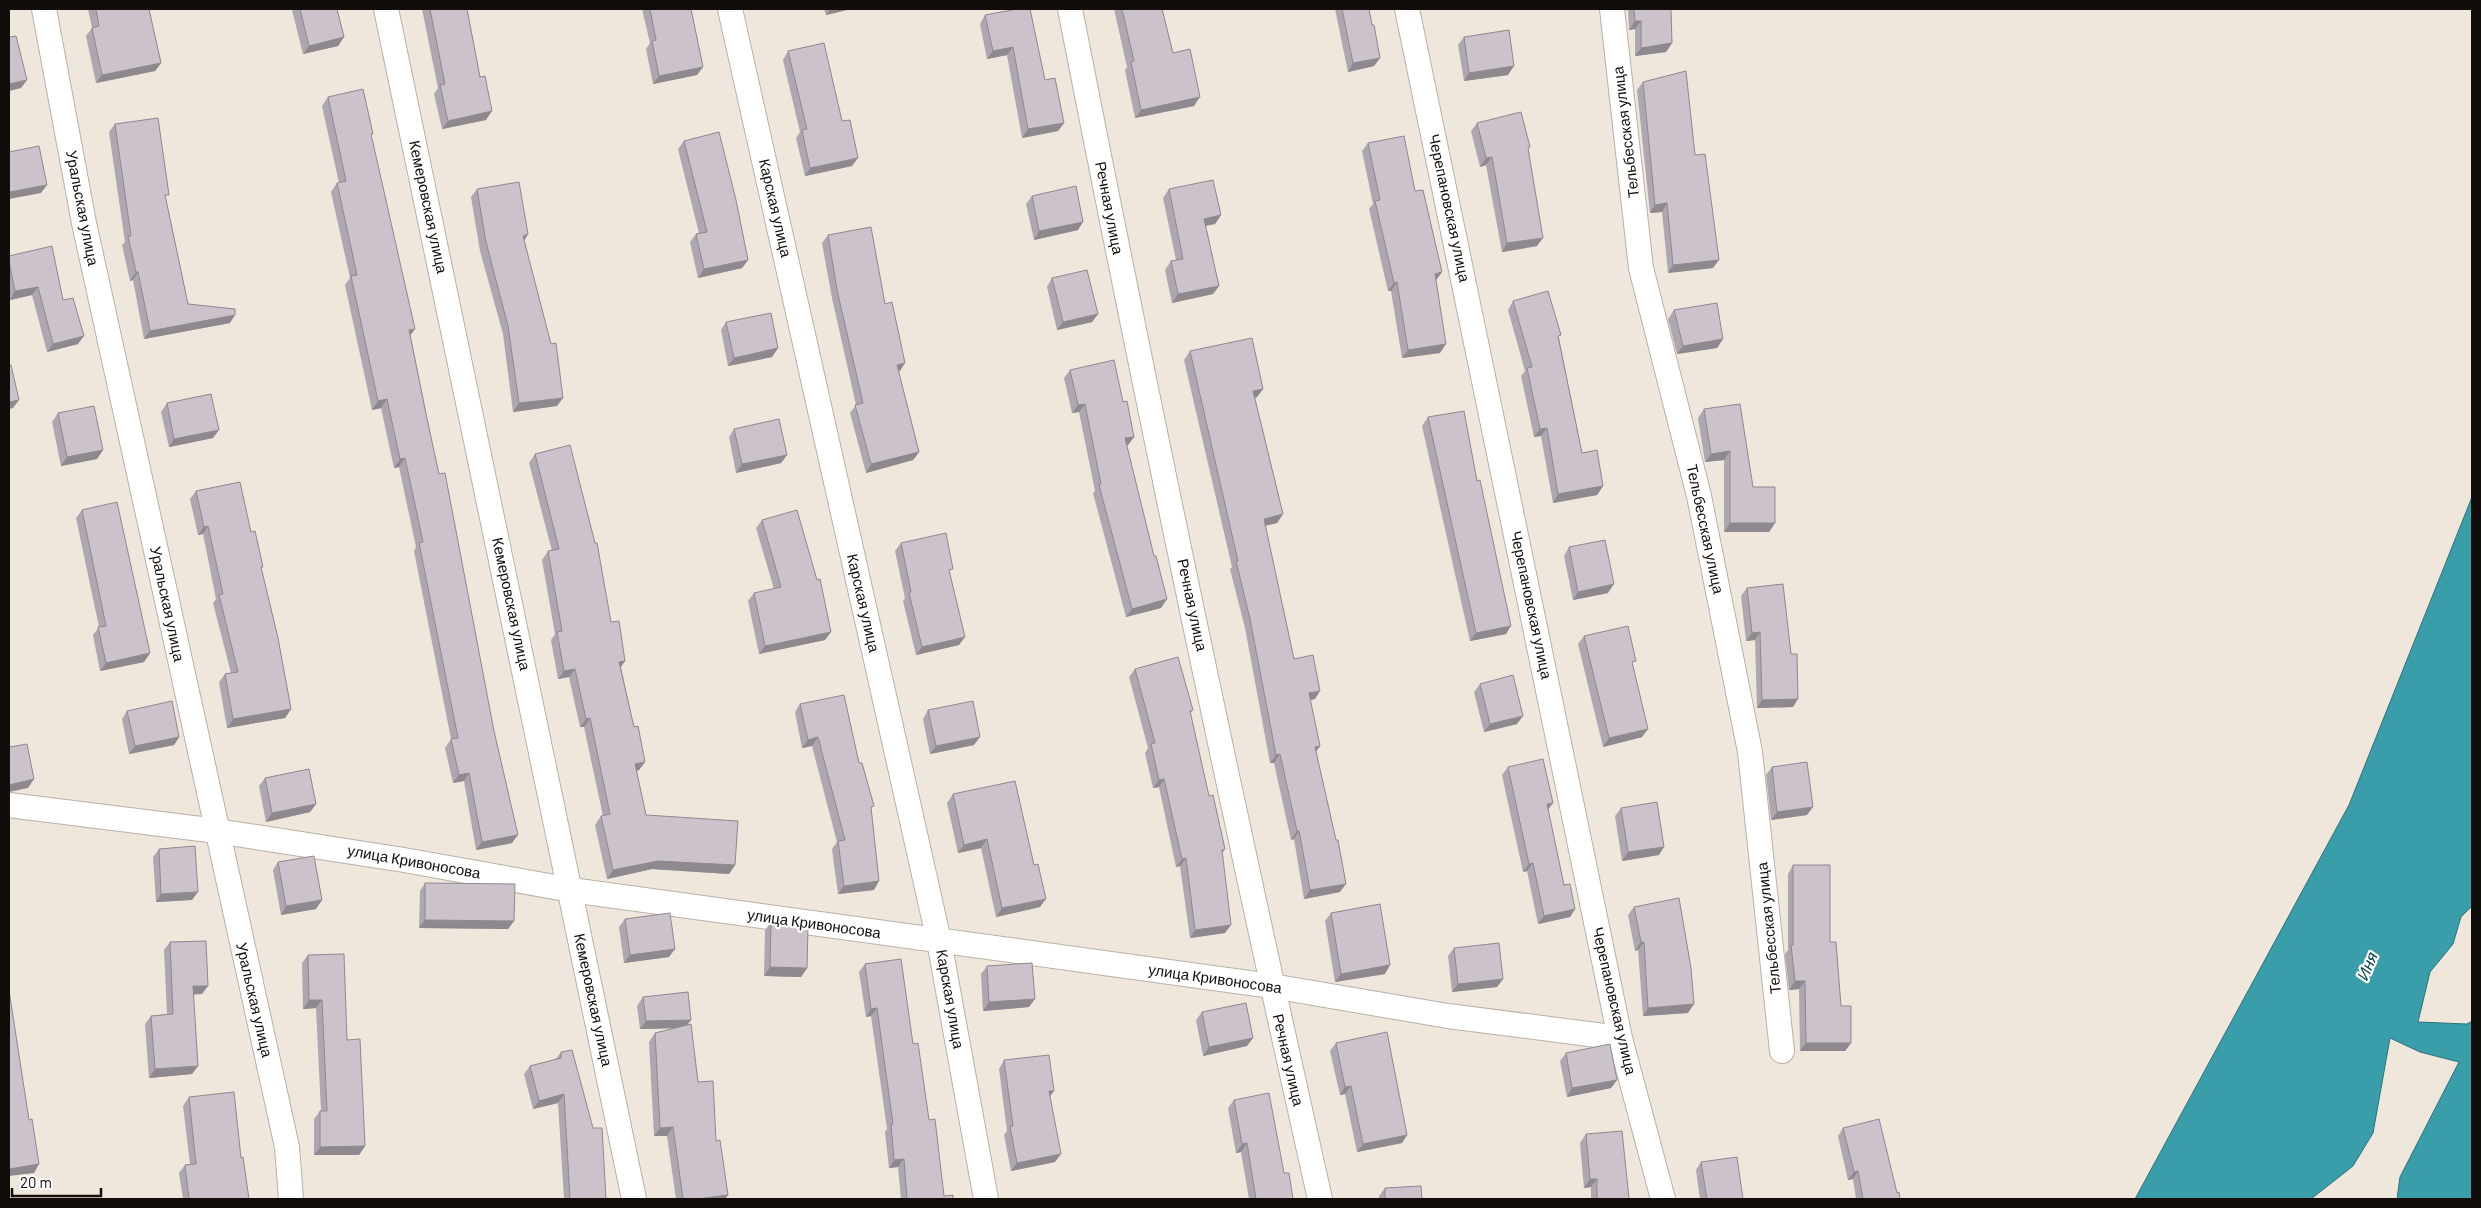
<svg xmlns="http://www.w3.org/2000/svg" width="2481" height="1208" viewBox="0 0 2481 1208" font-family="Barlow,sans-serif">
<style>
.water{fill:#399ea9;stroke:#2d7279}
.lines{fill:none;stroke-linecap:round;stroke-linejoin:round}
.street-casing{stroke:#b9b1a7;stroke-width:26}
.street{stroke:#fff;stroke-width:24}
.wall{fill:#afa7af}
.shaded-wall{fill:#8e888f}
.building{fill:#cbc2cc;stroke:#8e888f}
.labels{text-anchor:middle;stroke-width:4.5;stroke-linejoin:round;paint-order:stroke}
.street-label{font-size:15px;fill:#100d0a;stroke:#fff}
.water-label{font-size:16px;font-style:italic;fill:#003f46;stroke:#fff}
</style>
<rect width="100%" height="100%" fill="#efe6dc"/>
<path class="water" d="M2472 497V906L2461 917 2453 944 2430 972 2418 1022 2467 1024 2472 1021V1199H2397L2400 1177 2459 1062 2420 1052 2390 1038 2373 1133 2353 1166 2311 1199H2135L2349 805Z"/>
<g class="lines">
<defs>
<path id="street" d="M44 9 84 223 287 1147 291 1199
M386 9 634 1199
M730 9 939 941 986 1199
M1070 9C1148 407 1231 804 1320 1199
M1407 9 1620 1038 1663 1199
M1612 9 1641 268 1699 496 1750 752 1782 1051
M9 805 217 831 404 860 571 890 1272 986 1448 1016 1620 1038"/>
</defs>
<use href="#street" class="street-casing"/>
<use href="#street" class="street"/>
</g>
<path class="wall" d="M88 9H149L161 63 155 71 96 83 86 36 92 28Z
M294 9H337L344 37 338 46 303 54 292 10Z
M422 9H467L480 77 486 120 442 129 434 94 438 88Z
M642 9H691L703 67 697 75 653 84 646 49 650 43Z
M824 9H851L826 15Z
M1114 9H1162L1173 53 1194 106 1135 118 1125 70 1127 67Z
M1335 9H1369L1372 25 1380 58 1374 66 1348 72Z
M1628 9H1671L1672 43 1666 52 1635 56V29L1629 30Z
M985 15 1045 80 1064 123 1058 131 1022 138 1007 55 987 59 980 24Z
M1464 37 1508 75 1464 81 1458 45Z
M788 51 852 166 805 176 796 138 800 132 783 60Z
M1643 82 1695 155 1713 268 1668 273 1662 212 1650 213 1637 90Z
M328 97 371 137 512 843 476 850 464 781 453 783 445 748 451 739 414 551 416 547 399 467 394 468 381 408 372 410 345 285 350 278 331 192 337 183H339L322 106Z
M1477 123 1537 246 1502 252 1486 165 1480 167 1471 131Z
M115 124 166 199 188 304 230 323 144 339 133 280 130 281 122 245 125 242 109 132Z
M684 141 748 260 742 268 698 278 690 242 696 234 699 233 678 149Z
M1368 143 1415 191 1442 272 1436 280 1440 353 1402 358 1391 291H1388L1369 209 1373 204 1362 151Z
M477 189 524 241 557 406 513 412 503 334 480 251 471 197Z
M1169 189 1221 215 1215 224 1206 226 1219 286 1213 294 1172 303 1165 270 1171 261 1176 260 1163 198Z
M1032 196 1078 230 1034 240 1026 204Z
M828 235 885 304 900 371 898 372 919 452 913 460 866 473 850 413 856 405 832 298 822 243Z
M9 256 63 300 78 344 47 352 32 295 10 300 9 296Z
M1052 278 1098 314 1092 322 1057 330 1047 287Z
M1513 301 1559 338 1582 453 1603 486 1597 495 1553 503 1541 436 1534 437 1521 376 1525 371 1508 310Z
M1674 310 1723 339 1717 348 1677 354 1668 319Z
M726 322 778 348 772 357 728 366 721 330Z
M1190 351 1263 389 1257 397 1255 398 1283 514 1277 523 1265 526 1294 659 1315 699 1310 700 1320 746 1316 752 1340 892 1304 899 1294 839 1291 840 1274 763H1270L1245 628 1230 569 1232 567 1184 360Z
M1070 370 1123 402 1134 437 1128 445H1127L1161 608 1126 617 1093 493 1095 491 1079 412 1072 413 1064 378Z
M167 403 213 438 169 447 161 412Z
M1704 409 1775 523 1769 532H1724V460L1705 462 1698 418Z
M58 413 97 459 61 466 52 422Z
M1428 417 1506 634 1470 641 1422 426Z
M734 429 787 455 781 463 736 473 729 437Z
M535 454 611 622 625 661 621 667 634 727 645 762 639 770 636 771 646 815 735 865 729 874 652 869 607 879 595 825 601 816H603L584 727H580L569 677 558 679 551 640 555 634 542 560 548 551H552L529 463Z
M196 491 251 532 263 567 261 569 291 709 285 718 227 728 219 682 225 674 231 673 213 603 216 599 203 534 198 535 190 499Z
M82 510 150 653 144 662 100 671 93 635 99 627 76 518Z
M762 520 825 640 759 654 748 601 754 593 774 589 756 528Z
M901 543 950 573 959 645 916 655 903 601 905 598 895 551Z
M1569 547 1608 593 1573 600 1564 556Z
M1747 588 1793 707 1757 708 1755 640 1746 641 1741 596Z
M1584 636 1633 666 1642 737 1603 747 1578 644Z
M1135 669 1193 710 1190 714 1209 796 1225 849 1222 854 1225 933 1190 938 1180 866 1176 867 1159 787 1153 788 1145 753 1148 748 1129 677Z
M1480 684 1517 724 1484 732 1474 692Z
M800 704 859 763 871 810 874 890 838 894 832 849 837 842 812 746 802 748 795 712Z
M928 710 974 745 930 754 923 719Z
M127 711 179 737 174 745 129 754 122 719Z
M1508 767 1548 810 1564 885 1575 909 1570 917 1538 924 1527 871 1523 872 1502 775Z
M1772 767 1807 815 1771 820 1766 775Z
M265 778 316 804 310 812 266 822 259 786Z
M953 794 1040 907 996 917 981 848 958 853 947 803Z
M1621 808 1659 855 1622 861 1615 816Z
M159 849 192 900 156 902 153 857Z
M278 862 316 909 281 915 273 870Z
M1793 865 1830 942 1841 1006 1851 1043 1845 1051H1800L1799 989 1789 990 1785 954 1788 950V874Z
M425 883 514 921 508 929 419 928 420 891Z
M1634 907 1688 1013 1643 1016 1638 950 1635 951 1628 915Z
M1331 913 1385 974 1335 982 1325 921Z
M625 919 669 957 624 963 619 927Z
M771 922 807 968 801 977 764 976 765 930Z
M170 942 202 994H193L198 1066 192 1074 149 1078 145 1024 151 1016 167 1014 164 950Z
M1454 948 1503 979 1497 987 1452 992 1448 956Z
M308 955 347 1040 365 1146 359 1155H314V1119L320 1111H321L316 1008 303 1009 302 963Z
M865 964 913 1044 944 1196 953 1199H901L898 1167 889 1168 885 1132 887 1129 871 1016 866 1017 859 972Z
M987 966 1029 1007 983 1011 981 974Z
M643 997 687 1025 698 1082 716 1141 728 1195 725 1199H676L667 1136H654L649 1042 655 1033 675 1028 640 1029 637 1006Z
M1202 1012 1247 1046 1203 1056 1196 1020Z
M1336 1043 1407 1135 1402 1143 1357 1152 1345 1094 1340 1095 1330 1051Z
M561 1052 606 1199H564L558 1103 533 1109 524 1074 530 1066 556 1059Z
M1566 1053 1617 1080 1611 1088 1567 1097 1560 1061Z
M1004 1060 1050 1096 1055 1162 1011 1171 1004 1135 1007 1131 999 1069Z
M189 1097 249 1199H183L179 1173 185 1165 190 1164 183 1106Z
M1234 1100 1284 1173 1293 1199H1249L1241 1152 1236 1153 1228 1108Z
M1843 1128 1897 1193 1900 1199H1856L1853 1179 1848 1180 1838 1136Z
M1586 1134 1629 1199H1591V1187L1584 1188 1580 1143Z
M1701 1162 1743 1199H1700L1696 1170Z
M1385 1188 1422 1199H1379V1196Z"/>
<path class="shaded-wall" d="M830 9H851L826 15Z
M1635 21H1641L1635 29 1629 30Z
M344 37 338 46 303 54 309 46Z
M1672 43 1666 52 1635 56 1641 48Z
M1013 47 1007 55 987 59 993 51Z
M1380 58 1374 66 1348 72 1353 63Z
M161 63 155 71 96 83 102 75Z
M1514 66 1508 75 1464 81 1469 73Z
M703 67 697 75 653 84 659 76Z
M27 80 21 88 9 91V84Z
M1200 97 1194 106 1135 118 1141 110Z
M492 111 486 120 442 129 448 121Z
M1064 123 1058 131 1022 138 1028 129Z
M1492 157 1486 165 1480 167 1486 158Z
M858 158 852 166 805 176 810 168Z
M47 185 41 193 9 199V192Z
M1667 203 1662 212 1650 213 1655 205Z
M1221 215 1215 224 1198 227 1204 219Z
M1083 222 1078 230 1034 240 1039 231Z
M528 234 523 243V236Z
M1543 238 1537 246 1502 252 1507 243Z
M748 260 742 268 698 278 704 269Z
M1719 260 1713 268 1668 273 1673 265Z
M136 272H138L133 280 130 281Z
M1442 272 1436 280 1435 274Z
M1397 282 1391 291H1388L1394 283Z
M1219 286 1213 294 1172 303 1178 294Z
M38 287 32 295 10 300 15 291Z
M1098 314 1092 322 1057 330 1063 322Z
M235 315 230 323 144 339 150 331Z
M415 329 409 337V330Z
M84 336 78 344 47 352 53 344Z
M1723 339 1717 348 1677 354 1683 346Z
M1446 344 1440 353 1402 358 1408 350Z
M778 348 772 357 728 366 734 358Z
M905 363 900 371 891 373 897 365Z
M1263 389 1257 397 1247 399 1253 391Z
M563 398 557 406 513 412 519 403Z
M387 399 381 408 372 410 378 401Z
M19 400 13 408 9 409V402Z
M1085 404 1079 412 1072 413 1078 405Z
M1547 428 1541 436 1534 437 1540 429Z
M219 430 213 438 169 447 174 439Z
M1134 437 1128 445 1119 447 1125 438Z
M103 450 97 459 61 466 67 457Z
M1730 451 1724 460 1705 462 1711 454Z
M919 452 913 460 866 473 871 464Z
M787 455 781 463 736 473 742 464Z
M405 458 399 467 394 468 400 459Z
M1603 486 1597 495 1553 503 1558 494Z
M1283 514 1277 523 1258 527 1264 519Z
M1730 523H1775L1769 532H1724Z
M208 526 203 534 198 535 204 527Z
M1614 584 1608 593 1573 600 1578 592Z
M1167 599 1161 608 1126 617 1132 609Z
M1511 626 1506 634 1470 641 1476 633Z
M831 632 825 640 759 654 765 646Z
M1760 632 1755 640 1746 641 1752 633Z
M965 637 959 645 916 655 922 647Z
M150 653 144 662 100 671 106 663Z
M625 661 619 669V662Z
M575 669 569 677 558 679 564 671Z
M1320 691 1315 699 1303 701 1309 693Z
M1798 699 1793 707 1757 708 1762 700Z
M291 709 285 718 227 728 233 719Z
M1523 716 1517 724 1484 732 1490 724Z
M590 718 584 727H580L586 719Z
M1648 729 1642 737 1603 747 1609 738Z
M179 737 174 745 129 754 135 746Z
M818 737 812 746 802 748 808 740Z
M980 737 974 745 930 754 936 746Z
M1320 746 1314 754 1315 747Z
M1280 754 1274 763H1270L1276 755Z
M645 762 639 770 629 773 635 764Z
M469 773 464 781 453 783 459 775Z
M34 779 28 788 9 792V785Z
M1164 779 1159 787 1153 788 1159 780Z
M1553 803 1547 811V804Z
M316 804 310 812 266 822 272 813Z
M1813 807 1807 815 1771 820 1777 812Z
M1297 831H1299L1294 839 1291 840Z
M518 835 512 843 476 850 482 842Z
M987 839 981 848 958 853 964 845Z
M1664 847 1659 855 1622 861 1628 852Z
M1186 858 1180 866 1176 867 1182 859Z
M658 861 735 865 729 874 652 869 607 879 613 870Z
M1533 863 1527 871 1523 872 1529 864Z
M879 881 874 890 838 894 844 886Z
M1346 884 1340 892 1304 899 1310 890Z
M198 892 192 900 156 902 161 894Z
M1046 899 1040 907 996 917 1002 908Z
M322 900 316 909 281 915 286 906Z
M1575 909 1570 917 1538 924 1544 916Z
M425 920 514 921 508 929 419 928Z
M1231 925 1225 933 1190 938 1195 930Z
M1641 942H1644L1638 950 1635 951Z
M675 949 669 957 624 963 630 955Z
M1390 965 1385 974 1335 982 1341 974Z
M770 967 807 968 801 977 764 976Z
M1503 979 1497 987 1452 992 1458 984Z
M1795 981H1805L1799 989 1789 990Z
M193 986H208L202 994 187 995Z
M1035 999 1029 1007 983 1011 989 1002Z
M309 1000H322L316 1008 303 1009Z
M1694 1004 1688 1013 1643 1016 1648 1008Z
M877 1008 871 1016 866 1017 871 1009Z
M691 1020 685 1028 640 1029 646 1021Z
M1253 1038 1247 1046 1203 1056 1209 1047Z
M1806 1043H1851L1845 1051H1800Z
M198 1066 192 1074 149 1078 155 1069Z
M1617 1080 1611 1088 1567 1097 1572 1088Z
M1351 1086 1345 1094 1340 1095 1345 1087Z
M1049 1091H1054L1048 1099Z
M564 1094 558 1103 533 1109 539 1101Z
M673 1127 667 1136H654L660 1128Z
M1407 1135 1402 1143 1357 1152 1363 1144Z
M1247 1143 1241 1152 1236 1153 1242 1144Z
M365 1146 359 1155H314L320 1147Z
M1061 1154 1055 1162 1011 1171 1017 1163Z
M904 1159 898 1167 889 1168 894 1160Z
M39 1164 34 1173 9 1176V1169Z
M1858 1171 1853 1179 1848 1180 1854 1172Z
M1590 1179H1597L1591 1187 1584 1188Z
M728 1195 725 1199H698Z"/>
<path class="building" d="M96 9H149L161 63 102 75 92 28 99 26Z
M300 9H337L344 37 309 46Z
M430 9H467L480 77 485 76 492 111 448 121 440 85 445 84Z
M650 9H691L703 67 659 76 652 41 656 40Z
M1017 9H1030L1045 80 1055 78 1064 123 1028 129 1013 47 993 51 985 15Z
M1122 9H1162L1173 53 1190 49 1200 97 1141 110 1131 62 1134 61Z
M1342 9H1369L1372 25H1374L1380 58 1353 63Z
M1634 9H1671L1672 43 1641 48V21H1635Z
M1509 30 1514 66 1469 73 1464 37Z
M16 36 27 80 9 84V37Z
M824 43 842 121 850 120 858 158 810 168 802 130 807 129 788 51Z
M1686 71 1695 155 1705 154 1719 260 1673 265 1667 203 1655 205 1643 82Z
M363 89 373 134H371L415 329 409 330 426 414 439 474 445 473 494 731 518 835 482 842 469 773 459 775 451 739 458 738 419 543 423 542 405 458 400 459 387 399 378 401 351 276 357 275 337 183 346 181 328 97Z
M1521 112 1530 147 1528 148 1543 238 1507 243 1492 157 1486 158 1477 123Z
M158 118 169 195H165L188 304 235 309V315L150 331 138 272H136L128 236H131L115 124Z
M719 132 736 200 748 260 704 269 696 234 707 232 684 141Z
M1404 136 1415 191 1423 190 1442 272 1435 274 1446 344 1408 350 1397 282 1394 283 1375 201 1380 200 1368 143Z
M39 146 47 185 9 192V152Z
M1213 180 1221 215 1204 219 1219 286 1178 294 1171 261 1183 259 1169 189Z
M519 182 528 234 523 236 551 344 556 343 563 398 519 403 508 326 486 242 477 189Z
M1076 186 1083 222 1039 231 1032 196Z
M871 227 885 304 892 302 905 363 897 365 919 452 871 464 855 405 863 403 837 290 828 235Z
M52 246 63 300 73 298 84 336 53 344 38 287 15 291 9 262V256Z
M1087 270 1098 314 1063 322 1052 278Z
M1548 291 1561 335 1558 336 1582 453 1597 450 1603 486 1558 494 1547 428 1540 429 1527 368 1532 367 1513 301Z
M1717 303 1723 339 1683 346 1674 310Z
M771 313 778 348 734 358 726 322Z
M1252 338 1263 389 1253 391 1283 514 1264 519 1294 659 1313 655 1320 691 1309 693 1320 746 1315 747 1336 840H1338L1346 884 1310 890 1299 831H1297L1280 754 1276 755 1250 619 1236 561H1238L1190 351Z
M1114 360 1123 402 1127 401 1134 437 1125 438 1154 556H1156L1167 599 1132 609 1099 485 1101 484 1085 404 1078 405 1070 370Z
M9 365H11L19 400 9 402Z
M211 394 219 430 174 439 167 403Z
M1740 404 1753 487H1775V523H1730V451L1711 454 1704 409Z
M94 406 103 450 67 457 58 413Z
M1464 411 1477 481 1480 480 1511 626 1476 633 1428 417Z
M779 419 787 455 742 464 734 429Z
M570 445 595 543H597L611 622 619 621 625 661 619 662 634 727 638 726 645 762 635 764 646 815 738 821 735 865 658 861 613 870 601 816 610 814 590 718 586 719 575 669 564 671 557 632 562 631 548 551 559 549 535 454Z
M240 482 251 532 255 531 263 567H261L278 638 291 709 233 719 225 674 238 672 219 595 223 594 208 526 204 527 196 491Z
M117 502 150 653 106 663 98 627 106 626 82 510Z
M797 510 817 580 820 579 831 632 765 646 754 593 781 587 762 520Z
M946 533 953 569 949 570 965 637 922 647 909 593 911 592 901 543Z
M1605 540 1614 584 1578 592 1569 547Z
M1783 584 1791 654H1797L1798 699 1762 700 1760 632 1752 633 1747 588Z
M1628 626 1636 661 1632 662 1648 729 1609 738 1584 636Z
M1178 657 1193 710 1190 711 1209 796 1213 795 1225 849 1222 850 1231 925 1195 930 1186 858 1182 859 1164 779 1159 780 1151 744 1155 743 1135 669Z
M1513 675 1523 716 1490 724 1480 684Z
M844 695 859 763H862L874 806 871 807 879 881 844 886 838 841 845 840 818 737 808 740 800 704Z
M172 701 179 737 135 746 127 711Z
M973 701 980 737 936 746 928 710Z
M27 744 34 779 9 785V747Z
M1543 759 1553 803 1547 804 1564 885 1570 884 1575 909 1544 916 1533 863 1529 864 1508 767Z
M1807 762 1813 807 1777 812 1772 767Z
M309 769 316 804 272 813 265 778Z
M1015 781 1034 865 1038 864 1046 899 1002 908 987 839 964 845 953 794Z
M1657 802 1664 847 1628 852 1621 808Z
M195 846 198 892 161 894 159 849Z
M314 856 322 900 286 906 278 862Z
M1793 865H1830V942H1836L1841 1006H1851V1043H1806L1805 981H1795L1791 945H1793Z
M425 883 515 884 514 921 425 920Z
M1679 898 1691 968 1694 1004 1648 1008 1644 942H1641L1634 907Z
M1380 904 1390 965 1341 974 1331 913Z
M670 913 675 949 630 955 625 919Z
M771 922 808 927 807 968 770 967Z
M206 941 208 986H193L198 1066 155 1069 151 1016 173 1014 170 942Z
M1499 943 1503 979 1458 984 1454 948Z
M344 954 347 1040 360 1039 365 1146 320 1147V1111H327L322 1000H309L308 955Z
M901 959 913 1044 918 1043 929 1120 935 1119 944 1196 953 1195V1199H907L904 1159 894 1160 891 1124H893L877 1008 871 1009 865 964Z
M1032 963 1035 999 989 1002 987 966Z
M9 990 29 1120 32 1119 39 1164 9 1169Z
M688 992 691 1020 646 1021 643 997Z
M1246 1003 1253 1038 1209 1047 1202 1012Z
M691 1024 698 1082 713 1081 716 1141 720 1140 728 1195 698 1199H683L673 1127 660 1128 655 1033Z
M1387 1032 1407 1135 1363 1144 1351 1086 1345 1087 1336 1043Z
M1610 1044 1617 1080 1572 1088 1566 1053Z
M572 1050 593 1128H602L606 1199H570L564 1094 539 1101 530 1066 561 1058V1052Z
M1049 1055 1054 1091H1049L1061 1154 1017 1163 1010 1127 1013 1126 1004 1060Z
M234 1092 241 1158 243 1157 249 1199H189L185 1165 196 1164 189 1097Z
M1269 1093 1284 1173H1289L1293 1199H1256L1247 1143 1242 1144 1234 1100Z
M1879 1119 1897 1193 1899 1192 1900 1199H1863L1858 1171 1854 1172 1843 1128Z
M1622 1131 1629 1199H1597V1179H1590L1586 1134Z
M1737 1157 1743 1199H1707L1701 1162Z
M1421 1186 1422 1199H1385V1188Z"/>
<g class="labels">
<g class="street-label">
<text transform="translate(1626 132) rotate(-97)" y="5">Тельбесская улица</text>
<text transform="translate(428 207) rotate(78)" y="5">Кемеровская улица</text>
<text transform="translate(82 208) rotate(79)" y="5">Уральская улица</text>
<text transform="translate(775 208) rotate(77)" y="5">Карская улица</text>
<text transform="translate(1109 208) rotate(79)" y="5">Речная улица</text>
<text transform="translate(1449 208) rotate(78)" y="5">Черепановская улица</text>
<text transform="translate(1705 529) rotate(78)" y="5">Тельбесская улица</text>
<text transform="translate(863 603) rotate(77)" y="5">Карская улица</text>
<text transform="translate(167 604) rotate(78)" y="5">Уральская улица</text>
<text transform="translate(511 604) rotate(78)" y="5">Кемеровская улица</text>
<text transform="translate(1192 605) rotate(78)" y="5">Речная улица</text>
<text transform="translate(1531 605) rotate(78)" y="5">Черепановская улица</text>
<text transform="translate(414 862) rotate(10)" y="5">улица Кривоносова</text>
<text transform="translate(814 924) rotate(8)" y="5">улица Кривоносова</text>
<text transform="translate(1769 928) rotate(-96)" y="5">Тельбесская улица</text>
<text transform="translate(1215 979) rotate(8)" y="5">улица Кривоносова</text>
<text transform="translate(950 999) rotate(80)" y="5">Карская улица</text>
<text transform="translate(254 1000) rotate(77)" y="5">Уральская улица</text>
<text transform="translate(593 1000) rotate(78)" y="5">Кемеровская улица</text>
<text transform="translate(1614 1001) rotate(77)" y="5">Черепановская улица</text>
<text transform="translate(1288 1060) rotate(77)" y="5">Речная улица</text>
</g>
<g class="water-label">
<text transform="translate(2367 966) rotate(-67)" y="6">Иня</text>
</g>
</g>
<rect width="2481" height="1208" fill="none" stroke="#100d0a" stroke-width="20"/>
<path d="M12 1188v8h89v-8" fill="none" stroke="#100d0a" stroke-width="2.5"/>
<text x="20" y="1188" font-size="15" fill="#100d0a" stroke="#ffffff" stroke-width="4" paint-order="stroke">20 m</text>
</svg>
